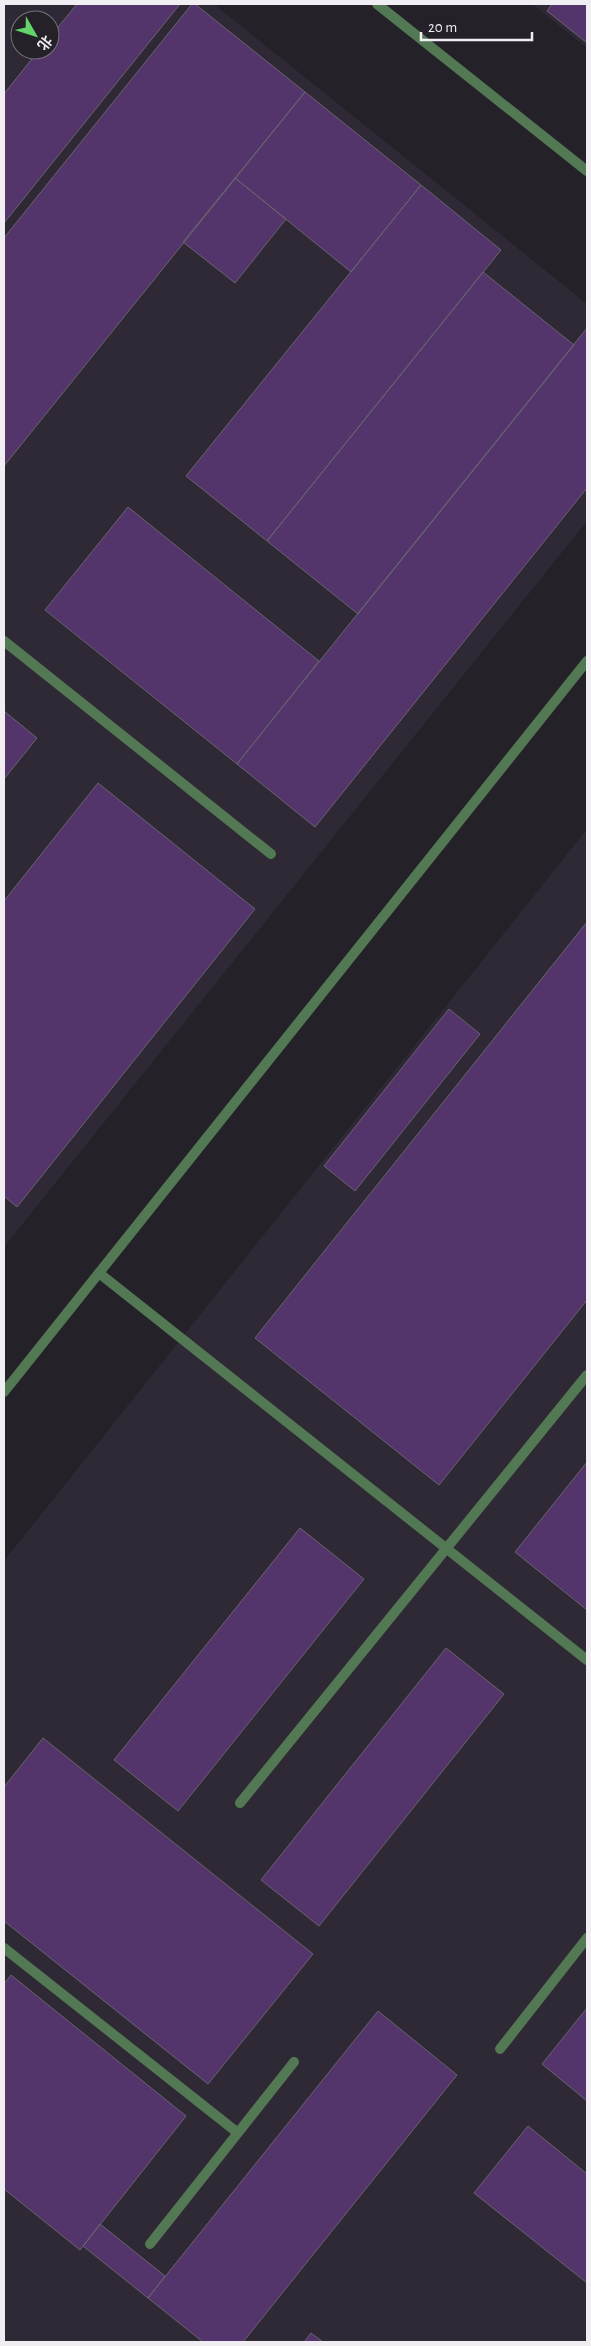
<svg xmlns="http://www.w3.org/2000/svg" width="591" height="2346" viewBox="0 0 591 2346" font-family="'Alegreya Sans','Noto Sans SC',sans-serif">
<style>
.built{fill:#2f2835;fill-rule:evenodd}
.building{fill:#53346b;stroke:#69646e}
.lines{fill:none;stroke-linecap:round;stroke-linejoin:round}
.service{stroke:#537854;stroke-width:10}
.minor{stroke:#537854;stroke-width:10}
.tertiary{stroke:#537854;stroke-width:10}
</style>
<rect width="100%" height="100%" fill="#252129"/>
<path class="built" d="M4 4H214L587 304V521L4 1247ZM20 20H50V50H20Z
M532 4H587V48Z
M587 829V2342H4V1561Z"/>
<path class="building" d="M77 4H180L4 223V94L39 50H50V37Z
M192 4H195L305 92 4 466V238Z
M552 4H587V43L547 11Z
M305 92 421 185 351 272 235 178Z
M235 178 286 219 235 283 183 242Z
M421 185 501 250 267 541 186 476Z
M483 272 574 345 358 614 267 541Z
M587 328V488L315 827 237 764Z
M128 507 319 661 237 764 45 610Z
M4 711 37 738 4 779Z
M98 783 255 909 17 1207 4 1196V901Z
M587 922V1300L439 1485 255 1338Z
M449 1009 480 1034 355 1191 324 1166Z
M587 1462V1610L515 1552Z
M300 1528 364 1579 178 1811 114 1760Z
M446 1648 504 1694 319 1926 261 1880Z
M43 1738 313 1954 208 2084 4 1921V1787Z
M11 1975 186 2116 80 2250 4 2189V1984Z
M587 2008V2101L542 2064Z
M378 2011 457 2075 243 2342H203L148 2298Z
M528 2126 587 2174V2283L474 2193Z
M100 2224 165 2276 148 2298 83 2246Z
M311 2333 323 2342H304Z"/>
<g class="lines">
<path class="service" d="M4 641 271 854
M99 1273 587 1660
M240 1803 587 1375
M4 1948 238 2133
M500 2049 587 1938
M150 2244 294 2062"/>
<path class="minor" d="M377 4 587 171"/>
<path class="tertiary" d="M4 1392 587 661"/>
</g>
<rect width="591" height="2346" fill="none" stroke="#f1eef3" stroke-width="10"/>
<g transform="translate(35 35) rotate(129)"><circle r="24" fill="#252129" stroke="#77737a"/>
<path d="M0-4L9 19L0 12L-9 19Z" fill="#62d469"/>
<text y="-8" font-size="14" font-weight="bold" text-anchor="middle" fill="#f1eef3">北</text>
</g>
<path d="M421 32v8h111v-8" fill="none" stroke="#f1eef3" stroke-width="2.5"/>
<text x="428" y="32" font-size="15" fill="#f1eef3" stroke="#252129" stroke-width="4" paint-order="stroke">20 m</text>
</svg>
